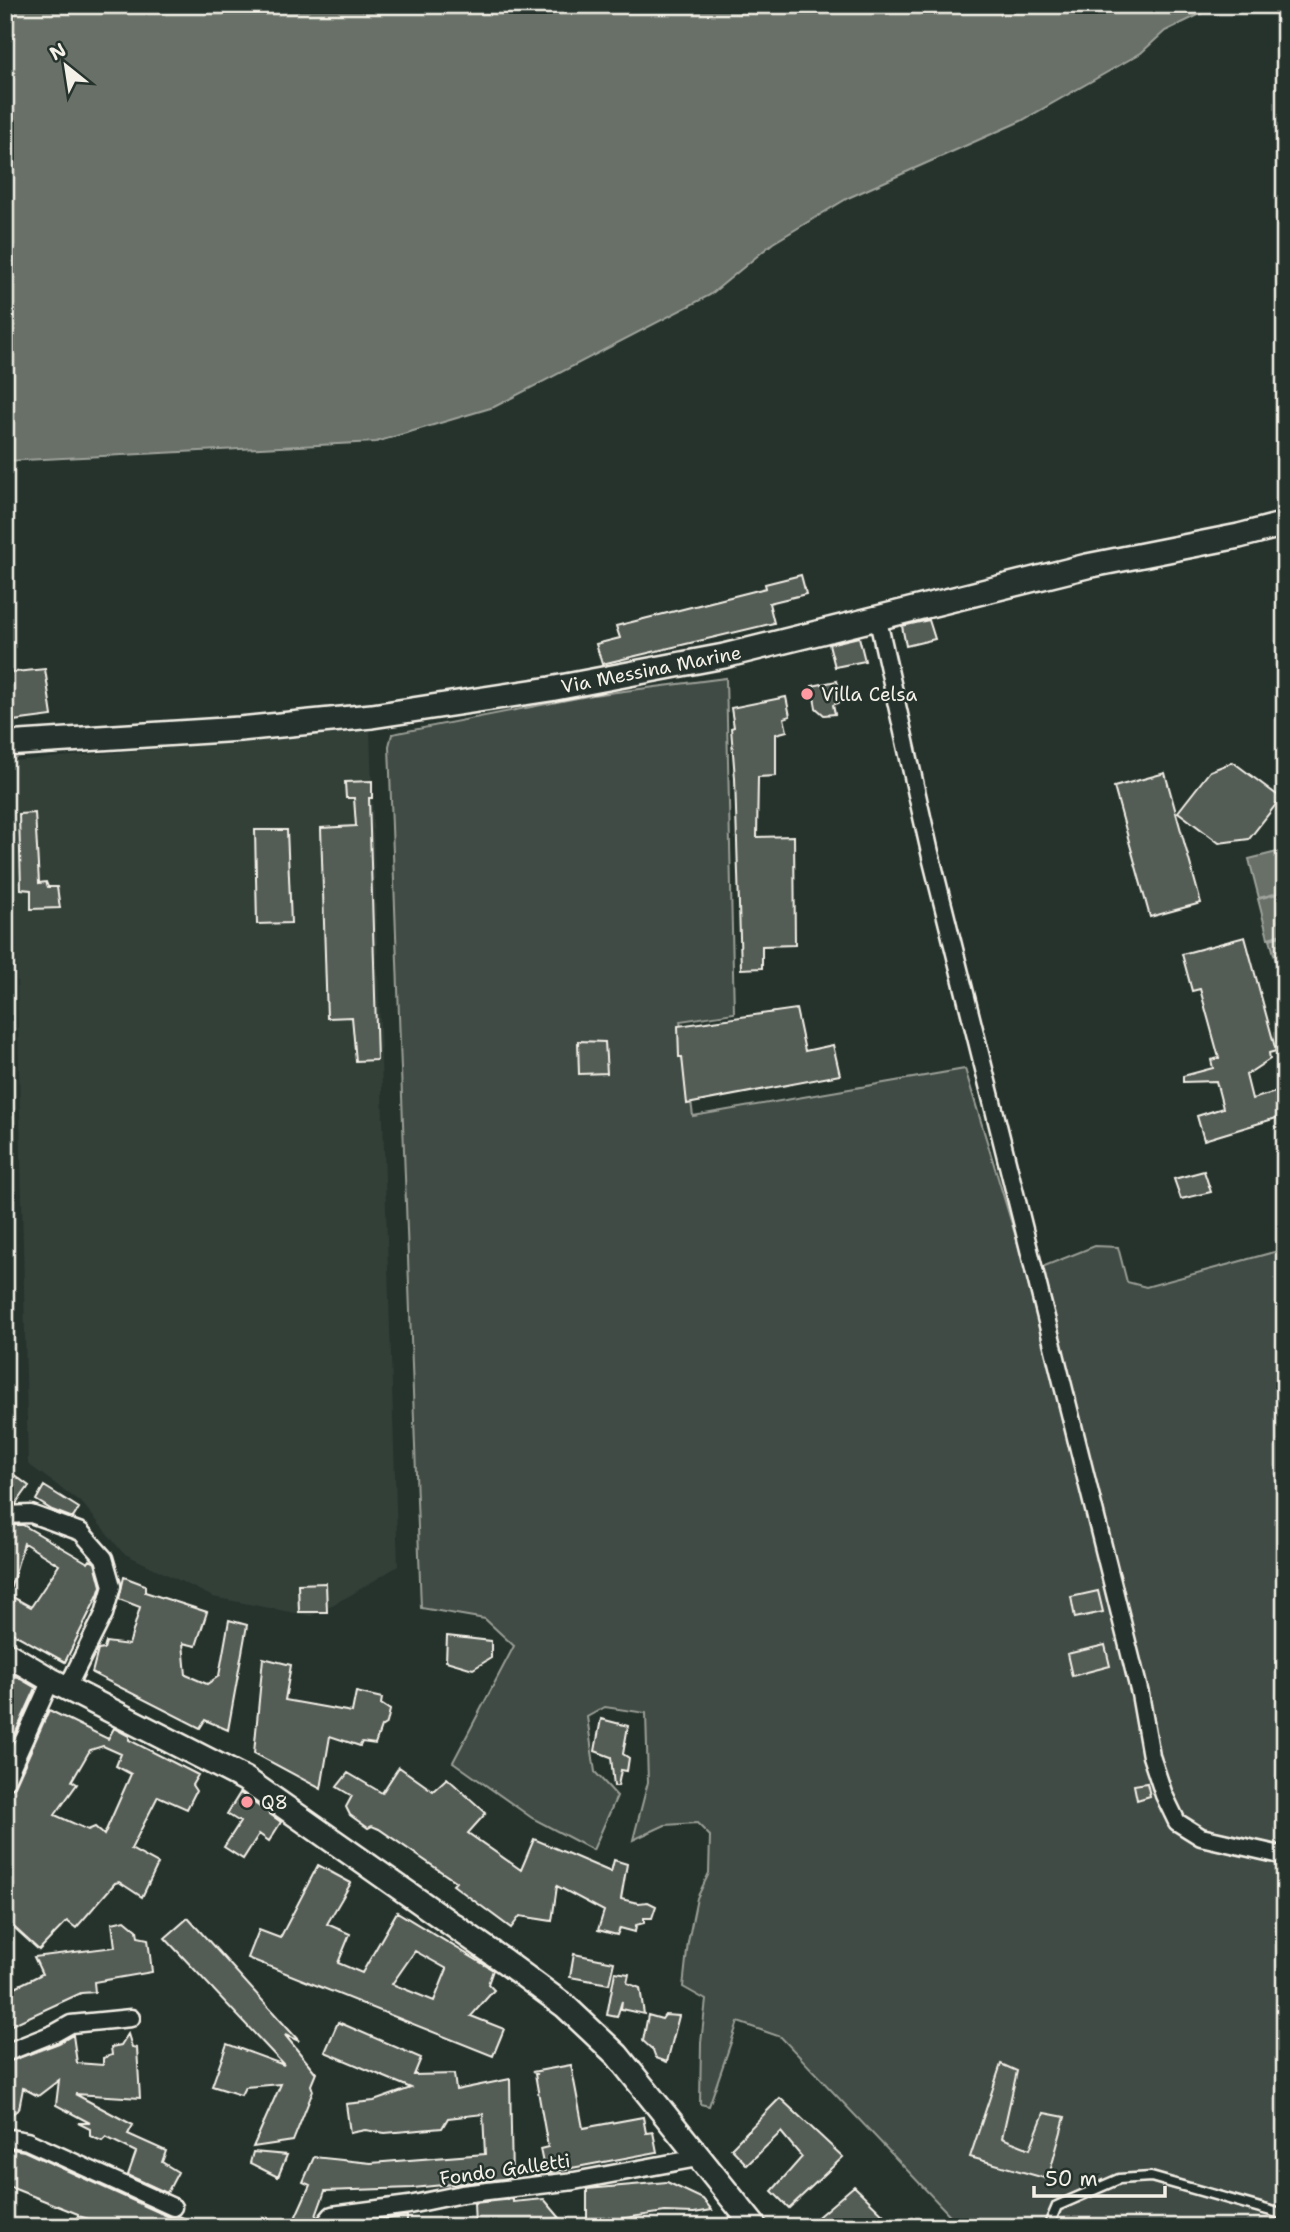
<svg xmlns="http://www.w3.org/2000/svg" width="1290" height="2232" viewBox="0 0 1290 2232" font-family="'Shantell Sans',sans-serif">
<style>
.built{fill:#333f39}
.green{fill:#414b45;stroke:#9a9e96;stroke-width:2}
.water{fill:#676f68;stroke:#9fa39b;stroke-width:2}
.building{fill:#525c55;stroke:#f4f1e8;stroke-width:2;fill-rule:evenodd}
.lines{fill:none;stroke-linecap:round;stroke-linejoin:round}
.service-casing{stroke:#f4f1e8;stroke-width:13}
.minor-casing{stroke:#f4f1e8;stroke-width:21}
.secondary-casing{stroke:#f4f1e8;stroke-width:28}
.service{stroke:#26332d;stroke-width:8}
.minor{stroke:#26332d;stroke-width:16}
.secondary{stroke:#26332d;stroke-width:23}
.poi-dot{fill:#ff9aa2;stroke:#26332d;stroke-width:2.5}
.labels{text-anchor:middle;stroke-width:5;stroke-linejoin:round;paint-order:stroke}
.street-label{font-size:19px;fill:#f4f1e8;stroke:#26332d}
.poi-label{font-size:19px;fill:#f4f1e8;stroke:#26332d;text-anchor:start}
</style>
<rect width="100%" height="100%" fill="#26332d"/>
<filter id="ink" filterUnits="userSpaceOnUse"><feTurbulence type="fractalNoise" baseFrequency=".0143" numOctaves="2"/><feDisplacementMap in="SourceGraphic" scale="14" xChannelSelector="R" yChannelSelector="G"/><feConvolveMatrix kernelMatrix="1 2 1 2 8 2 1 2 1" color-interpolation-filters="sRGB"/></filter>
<g filter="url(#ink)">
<path class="built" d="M370 731 398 1566 349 1596 311 1616 213 1597 123 1553 83 1504 28 1464 12 761Z"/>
<path class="green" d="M726 678 734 1013 680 1021 693 1116 965 1069 1025 1267H1042L1095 1246 1118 1247 1127 1282 1146 1287 1285 1249V2227H961L781 2037 738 2022 709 2106 700 2104 701 2043 706 2000 683 1987 688 1942 697 1898 709 1873 710 1836 697 1823 665 1825 633 1840 648 1782 646 1713 605 1707 587 1717 595 1772 617 1796 593 1850 532 1818 453 1762 514 1646 485 1619 421 1608 389 746 392 734 593 695Z"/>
<path class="water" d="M5 5H1219L1165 31 1141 53 1021 121 848 198 773 243 710 295 494 407 376 442 5 461Z
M1285 850V891L1259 898 1249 859Z
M1285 892V933L1268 938 1258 899Z
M1285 935V976L1280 977 1270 939Z"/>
<path class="building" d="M801 575 806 594 769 603 774 623 602 664 596 644 620 638 616 626 766 588 765 584Z
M929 620 935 639 906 646 902 626Z
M859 637 865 661 835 667 829 644Z
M45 669 52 716 5 722V673Z
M837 681 843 700 833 705 835 714 824 715 816 708 812 686Z
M786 697 790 716 784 718 787 731 776 734V776L758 777 757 837 794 836 795 945 762 946V968L741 969 735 778 731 728 734 727 731 708Z
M1233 762 1281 798 1249 839 1219 843 1178 812 1210 771Z
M1165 773 1201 903 1150 917 1114 787Z
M372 781V798H369L377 1060 356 1061 352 1017 327 1018 321 828 356 826 354 798H346L345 782Z
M35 813 39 883 46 882 48 887H57L60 908 31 909V890L21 889 19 814Z
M255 830H287L291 923 257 924Z
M1245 937 1276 1051 1269 1053 1270 1059 1246 1075 1252 1099 1276 1092 1283 1116 1204 1140 1197 1116 1223 1108 1216 1081 1183 1082V1076L1213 1068 1211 1060 1219 1058 1200 989 1192 991 1182 954Z
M796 1009 805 1051 833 1045 840 1075 687 1104 682 1057H679L678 1026Z
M578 1041 605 1042 607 1073 579 1074Z
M1204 1171 1211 1192 1181 1199 1174 1179Z
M5 1468 29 1486 16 1504H5Z
M44 1486 79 1508 73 1518 52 1510 36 1500Z
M6 1525H23L88 1563 90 1560 95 1563 101 1586 98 1595 65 1662 5 1629ZM24 1543 59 1565 31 1607 5 1593H9Z
M124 1577 145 1585V1592L207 1612 196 1646 183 1643 186 1675 207 1684 219 1676 229 1620 247 1625 228 1730 205 1720 200 1728 92 1673 98 1650 104 1649 106 1642 129 1645 140 1607 119 1599Z
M326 1583 327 1612H299L298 1584Z
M1098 1591 1103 1612 1075 1618 1071 1597Z
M447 1636 491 1641V1658L473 1669 446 1661Z
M1105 1645 1110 1666 1072 1676 1067 1654Z
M263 1658 291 1665 285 1700 352 1712 356 1692 382 1698 381 1704 390 1710 387 1723 381 1727 375 1744 362 1742 360 1746 330 1736 321 1789 254 1753Z
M5 1670 36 1688 5 1756Z
M49 1710 108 1739 114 1728 129 1736V1740L198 1775 192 1785 196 1791 187 1809 158 1796 131 1849 158 1864 142 1897 119 1882 115 1883 76 1928 67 1921 39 1950 5 1919V1792L15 1786ZM103 1746 121 1754 116 1766 131 1774 104 1835 95 1827 88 1830 55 1815 77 1784 72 1781 90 1750Z
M601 1719 628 1726 623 1754 629 1758 627 1771 621 1770 618 1786H614L611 1757 595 1751Z
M399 1767 433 1791 447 1778 486 1813 468 1833 521 1870 534 1839 611 1872 614 1860 627 1864 621 1899 638 1903 648 1902 656 1906 652 1918H644V1923L636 1925 635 1932 620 1928 617 1935 598 1930 604 1911 557 1886 552 1921 520 1916 511 1928 453 1885 456 1882 379 1829 372 1826 368 1828 350 1815 346 1807 352 1796 337 1787 348 1773 382 1793Z
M1147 1783 1150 1796 1137 1800 1134 1785Z
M240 1793 281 1822 269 1841 259 1834 243 1859 224 1847 240 1822 227 1814Z
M318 1865 351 1883 327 1924 350 1934 338 1963 362 1973 397 1912 493 1970 488 1984 494 1990 471 2016 504 2029 493 2056 248 1958 259 1930 280 1938ZM415 1951 447 1969 434 2001 392 1984Z
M188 1918 299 2041 285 2035 316 2073 311 2085 313 2091 293 2141 253 2147 281 2084 245 2087 241 2095 212 2086 227 2044 284 2065 165 1938Z
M125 1920 137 1930 138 1937 148 1939 152 1972 94 1982 95 1992 81 1993 5 2028V1992L42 1974 34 1957 115 1947 112 1923Z
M574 1954 614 1962 609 1984 570 1977Z
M615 1972 629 1974 627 1983 640 1988 644 2014 621 2009 622 2001 617 2017 607 2015Z
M648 2015 662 2019 665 2015 679 2016 667 2062 656 2058 653 2050 643 2041Z
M338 2022 421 2058 414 2075 454 2074 456 2090 510 2079 512 2178 413 2188 325 2191 312 2227H291L310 2185 303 2182 314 2157 371 2163 485 2154 483 2114 448 2118 442 2128 385 2133 365 2130 350 2133 346 2104 374 2101 411 2088 325 2052Z
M128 2034 132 2047 137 2048 140 2098 75 2094 133 2125 128 2134 166 2151 162 2162 178 2172 167 2193 128 2175 136 2152 106 2137 102 2141 90 2136V2129L78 2123H90L56 2105 59 2080 38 2096 23 2088 19 2109 5 2119V2063L59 2043 73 2035 77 2063 103 2065V2058L112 2055 111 2047 121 2045Z
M1001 2064 1017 2071 1002 2138 1030 2149 1044 2113 1065 2117 1048 2179 970 2157Z
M571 2065 583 2128 643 2117 646 2133 653 2132 657 2152 545 2173 540 2149 548 2147 535 2074H538L532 2072Z
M780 2098 843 2157 789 2208 772 2191 802 2157 781 2132 747 2165 731 2148Z
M5 2148 24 2151 169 2217 179 2216 204 2227H118L78 2216V2214L5 2185Z
M253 2152 287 2155 278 2177 250 2163Z
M667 2182 703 2199 712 2210 694 2213 665 2212 618 2219 620 2227H587V2189Z
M854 2186 896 2227H857L852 2221 845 2227H806Z
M513 2199V2202L544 2199 560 2218 551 2220 550 2227H475L474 2203Z
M407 2216V2227H363L362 2222Z"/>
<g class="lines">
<defs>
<path id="service" d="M1048 2227 1057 2206 1119 2179 1151 2177 1285 2215"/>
<path id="minor" d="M877 616 931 857 1140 1694 1151 1756 1164 1795 1177 1822 1201 1837 1285 1856
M5 1515 31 1514 81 1532 104 1558 112 1586 104 1614 67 1688
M5 1782 51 1680
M5 2053 55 2033 71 2024 131 2018
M5 2137 27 2141 173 2207
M322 2227 332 2215 409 2205 462 2194 574 2181 698 2158"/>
<path id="secondary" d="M5 744 240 729 372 716 550 689 724 656 1087 566 1239 536 1285 524
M5 1653 51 1680 245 1779 504 1961 565 2006 617 2055 755 2227"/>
</defs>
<use href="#service" class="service-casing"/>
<use href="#minor" class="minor-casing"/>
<use href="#secondary" class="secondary-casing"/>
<use href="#service" class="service"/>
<use href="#minor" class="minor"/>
<use href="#secondary" class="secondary"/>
</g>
</g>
<g class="poi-dot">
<circle cx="807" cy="694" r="7"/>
<circle cx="247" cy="1802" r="7"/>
</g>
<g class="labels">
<g class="street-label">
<text transform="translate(651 669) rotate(-11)" y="7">Via Messina Marine</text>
<text transform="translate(505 2169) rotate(-8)" y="7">Fondo Galletti</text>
</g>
<g class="poi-label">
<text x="821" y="701">Villa Celsa</text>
<text x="261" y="1809">Q8</text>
</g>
</g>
<rect width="1290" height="2232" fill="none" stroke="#26332d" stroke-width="28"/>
<rect x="14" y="14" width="1262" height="2204" fill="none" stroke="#f4f1e8" stroke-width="2.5" filter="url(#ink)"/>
<g transform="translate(66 66) rotate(330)" stroke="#26332d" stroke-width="5" paint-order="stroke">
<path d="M0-5L12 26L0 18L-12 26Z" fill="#f4f1e8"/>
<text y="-10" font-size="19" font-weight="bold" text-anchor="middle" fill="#f4f1e8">N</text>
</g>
<path d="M1034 2186v10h131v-10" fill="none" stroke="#f4f1e8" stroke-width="3.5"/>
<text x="1045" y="2186" font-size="21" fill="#f4f1e8" stroke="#26332d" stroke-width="5" paint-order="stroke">50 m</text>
</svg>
